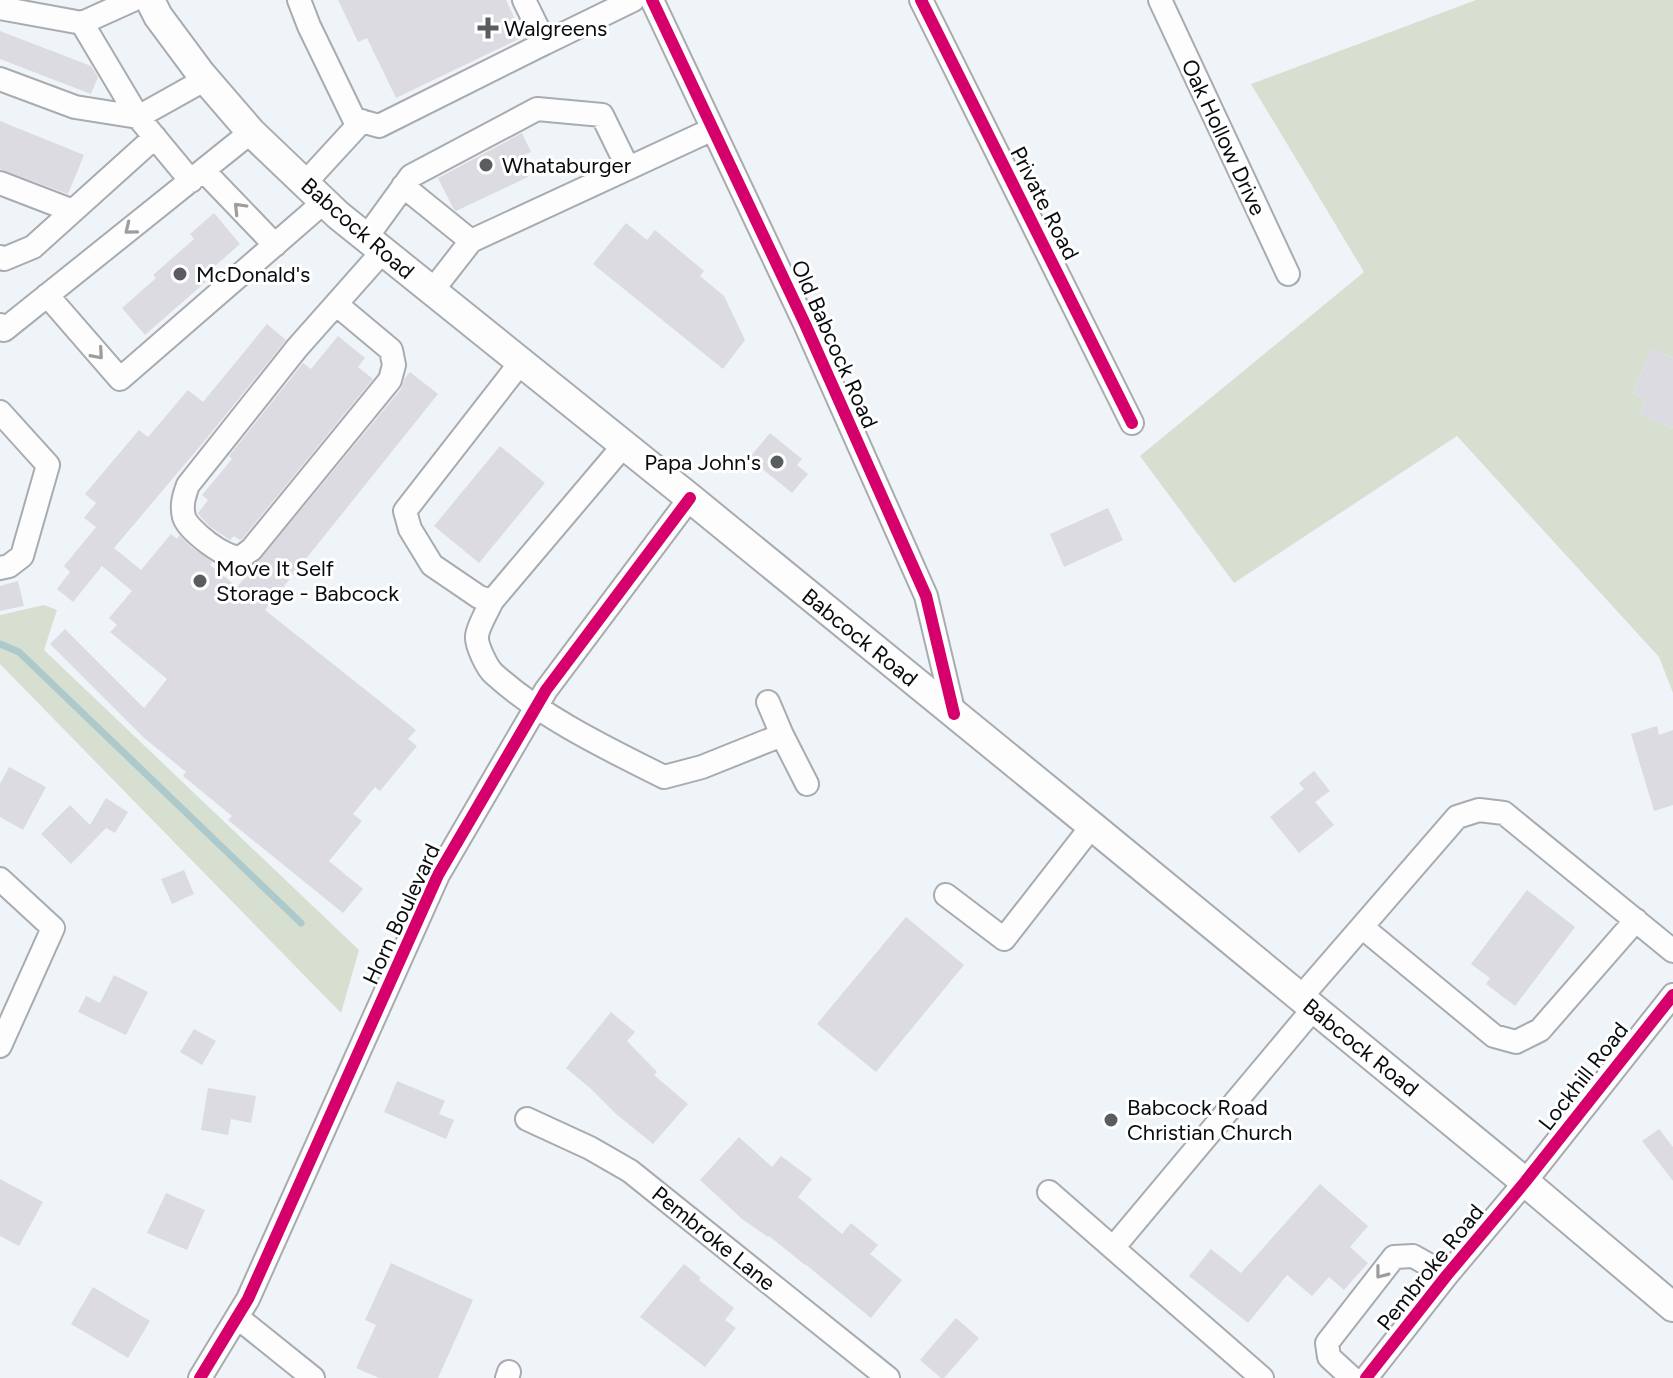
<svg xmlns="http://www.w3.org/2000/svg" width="1673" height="1378" viewBox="0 0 1673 1378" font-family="Figtree,sans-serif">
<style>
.green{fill:#d7dfd1}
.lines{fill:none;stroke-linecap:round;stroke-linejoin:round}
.stream{stroke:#acc9cc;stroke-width:7}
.building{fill:#dcdbe2}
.minor-casing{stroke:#a8abaf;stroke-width:26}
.major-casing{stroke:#a8abaf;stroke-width:32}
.minor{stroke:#fdfdfe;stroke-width:22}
.major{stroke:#fdfdfe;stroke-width:28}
.cycleway-casing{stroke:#fff;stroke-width:17}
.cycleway{stroke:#d6006c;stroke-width:12}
.oneway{stroke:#9b9d9e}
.poi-dot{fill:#5a5d60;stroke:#fff;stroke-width:3}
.labels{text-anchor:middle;stroke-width:6;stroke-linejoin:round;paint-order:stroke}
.poi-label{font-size:22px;fill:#090c0e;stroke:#fff;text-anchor:start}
.street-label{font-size:22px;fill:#090c0e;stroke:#fff}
</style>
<rect width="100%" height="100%" fill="#eff4f9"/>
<path class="green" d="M1476 0H1673V358L1652 349 1633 392 1645 401 1639 414 1673 428V693L1659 657 1457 436 1234 583 1140 456 1364 272 1251 84Z
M44 605 57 610 44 650 359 950 341 1013 0 664V615Z"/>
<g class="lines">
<path class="stream" d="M0 644 19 652 301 923"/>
</g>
<path class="building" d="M338 0H506L523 37 396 98 367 38 358 42Z
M0 31 91 66 98 77 91 94 0 59Z
M0 121 84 155 68 194 0 169Z
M522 133 531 152 519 157 528 177 456 211 453 208 438 178Z
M214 213 240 244 206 274 210 278 145 335 122 308 156 278 153 275 194 239 190 234Z
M626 223 647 240 655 230 704 271 700 276 724 296 745 340 723 369 593 264Z
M267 324 286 340 207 438 114 548 141 570 171 534 177 539 179 535 191 547 212 562 210 565 237 587 401 389 405 378 410 372 438 394 265 610 416 730 408 739 417 746 380 791 375 787 353 814 362 821 329 861 363 889 343 913 228 820 232 816 183 776 186 772 143 737 50 644 65 629 144 708 167 679 110 632 117 625 109 618 132 591 102 566 73 602 57 589 70 572 64 566 96 527 84 518 96 503 85 494 139 430 148 437 188 390 203 402Z
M338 336 365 358 358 367 373 379 242 539 240 540 234 536 230 540 209 526 199 515 198 513 208 500 202 495 232 459 229 456 303 363 311 369Z
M1652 349 1673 358V428L1639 414 1645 401 1633 392Z
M770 433 802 459 797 465 808 474 792 493 749 458Z
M500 446 545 483 479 563 434 526Z
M1108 508 1123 540 1064 567 1050 534Z
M18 581 24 606 0 611V586Z
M1657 726 1659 735 1673 730V805L1654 811 1631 734Z
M9 767 46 787 23 830 0 817V784Z
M1314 771 1330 791 1315 802 1334 825 1299 853 1270 817 1304 789 1299 783Z
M106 798 128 812 115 833 106 828 71 864 41 834 70 805 90 825Z
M184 870 194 894 172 904 161 879Z
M1527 890 1575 927 1515 1006 1486 984 1490 978 1471 964Z
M906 917 964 965 876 1072 817 1024Z
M114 975 148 992 126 1035 78 1012 86 996 100 1003Z
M611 1012 635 1032 627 1041 657 1072 654 1075 688 1104 653 1144 615 1113 590 1088 566 1068Z
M194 1029 216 1041 202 1065 180 1052Z
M397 1081 445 1101 439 1114 454 1120 446 1139 384 1112Z
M208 1088 256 1096 251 1123 231 1119 228 1135 201 1130Z
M1659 1129 1673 1147V1181L1642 1141Z
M739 1137 772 1167 781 1156 812 1179 798 1197 842 1234 851 1223 878 1245 870 1254 902 1280 871 1318 805 1264V1265L769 1236 768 1237 742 1219 700 1180Z
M0 1179 43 1202 19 1246 0 1236Z
M1320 1184 1368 1226 1350 1247 1368 1263 1344 1290 1329 1277 1312 1296 1287 1275 1248 1323 1189 1276 1211 1249 1241 1273Z
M166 1193 205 1210 187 1250 147 1233Z
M391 1263 473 1300 438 1378H379L356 1368 376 1325 365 1320Z
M684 1264 701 1278 699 1280 734 1308 725 1320 736 1328 705 1367 640 1317Z
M93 1287 150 1321 128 1358 71 1324Z
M956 1318 979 1338 944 1378H941L920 1360Z"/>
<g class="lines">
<defs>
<path id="minor" d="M299 0 309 26 354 119 379 126 545 43 524 0
M652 0 805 324 926 596 954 714
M921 0 1132 423
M1160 0 1288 274
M0 8 82 23 133 0
M82 23 138 117 206 79
M545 43 633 0
M0 79 75 107 138 117 191 181
M204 171 275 245
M0 183 73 211
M305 183 362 121
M403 186 471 241
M366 238 411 176 537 109 602 115 628 168
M0 257 4 259 33 247 155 137
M432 291 471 241 713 129
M47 295 120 379 324 202
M336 304 391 350 394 365 390 380 251 550C247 552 244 556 240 557 226 560 188 530 184 517 181 505 184 496 188 485L297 348 383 251
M0 325 4 330 251 132
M521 362 405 511 410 529 432 565 479 597 492 601 624 445
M0 412 48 465 22 556 9 566 0 568
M492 601C488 610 478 626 477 636 476 645 487 668 494 674 541 717 608 749 664 777L702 767 782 735 768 702
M782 735 807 784
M0 879 53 928 0 1046
M946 895 1004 939 1092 826
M1362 927 1494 1036 1516 1042 1540 1030 1636 920
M1301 997 1457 817 1479 810 1504 813 1673 951
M527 1119 590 1148 630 1171 888 1378
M1049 1192 1113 1248
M237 1317 313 1378
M200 1378 248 1299 438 875 546 690 690 498
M507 1378 509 1372
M1262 1378 1113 1248 1314 1008
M1352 1378 1329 1357 1327 1343 1394 1257 1413 1256 1447 1275
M1366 1378 1447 1275 1525 1182 1673 995"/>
<path id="major" d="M150 0 158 16 201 74 251 132 338 215 690 498 1092 826 1525 1182 1673 1307"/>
</defs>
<use href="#minor" class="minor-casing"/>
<use href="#major" class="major-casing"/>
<use href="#minor" class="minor"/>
<use href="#major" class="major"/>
<defs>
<path id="cycleway" d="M652 0 805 324 926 596 954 714
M921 0 1132 423
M200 1378 248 1299 438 875 546 690 690 498
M1366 1378 1447 1275 1525 1182 1673 995"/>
</defs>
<use href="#cycleway" class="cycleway-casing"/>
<use href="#cycleway" class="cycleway"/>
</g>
<defs><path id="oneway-chevron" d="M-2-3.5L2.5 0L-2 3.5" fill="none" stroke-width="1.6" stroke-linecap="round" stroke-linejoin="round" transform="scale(2)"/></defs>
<g class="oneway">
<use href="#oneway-chevron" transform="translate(239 208) rotate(-134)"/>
<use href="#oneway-chevron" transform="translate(130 229) rotate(141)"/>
<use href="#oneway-chevron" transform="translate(98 354) rotate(49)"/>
<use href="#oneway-chevron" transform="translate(1381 1273) rotate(128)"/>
</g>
<g class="poi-dot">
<path d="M484 16h8v8h8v8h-8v8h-8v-8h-8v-8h8z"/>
<circle cx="486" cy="165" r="8"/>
<circle cx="180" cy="274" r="8"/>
<circle cx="777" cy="462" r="8"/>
<circle cx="200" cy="581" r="8"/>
<circle cx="1111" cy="1120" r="8"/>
</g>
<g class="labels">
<g class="poi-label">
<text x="504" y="36">Walgreens</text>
<text x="502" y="173">Whataburger</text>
<text x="196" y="282">McDonald's</text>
<text x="761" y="470" text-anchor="end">Papa John's</text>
<text x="216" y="576">Move It Self<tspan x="216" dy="25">Storage - Babcock</tspan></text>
<text x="1127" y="1115">Babcock Road<tspan x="1127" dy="25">Christian Church</tspan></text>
</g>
<g class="street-label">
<text transform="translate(1224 137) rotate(65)" y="8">Oak Hollow Drive</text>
<text transform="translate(1045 203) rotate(63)" y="8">Private Road</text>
<text transform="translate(358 228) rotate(41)" y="8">Babcock Road</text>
<text transform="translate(835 344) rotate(66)" y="8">Old Babcock Road</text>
<text transform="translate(860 637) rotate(39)" y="8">Babcock Road</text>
<text transform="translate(401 914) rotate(-65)" y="8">Horn Boulevard</text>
<text transform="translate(1361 1047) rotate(39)" y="8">Babcock Road</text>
<text transform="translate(1583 1076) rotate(-52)" y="8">Lockhill Road</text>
<text transform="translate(714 1238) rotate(39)" y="8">Pembroke Lane</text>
<text transform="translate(1430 1267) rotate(-51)" y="8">Pembroke Road</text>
</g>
</g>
</svg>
